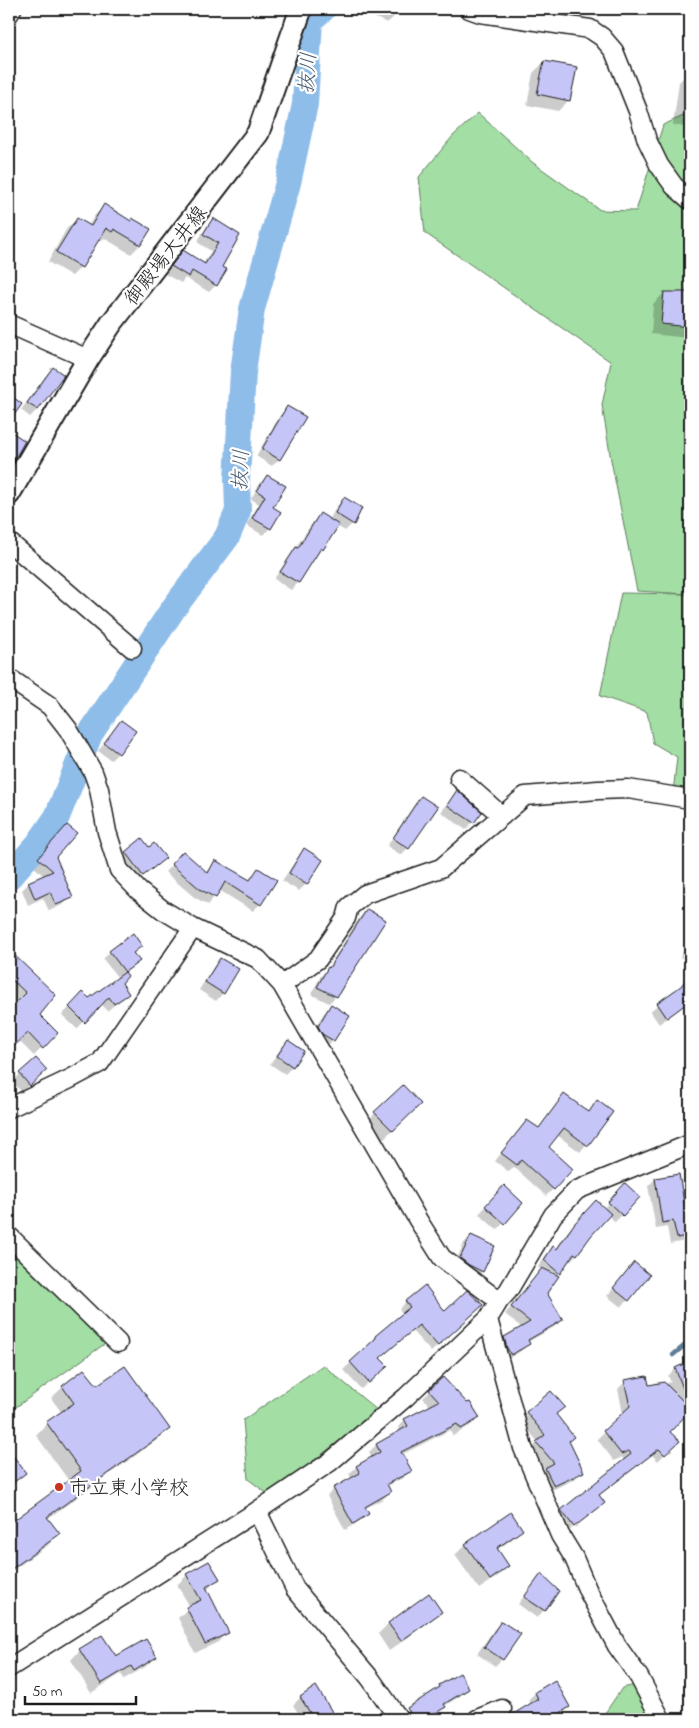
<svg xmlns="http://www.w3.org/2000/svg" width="699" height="1728" viewBox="0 0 699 1728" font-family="'Indie Flower','Klee One',sans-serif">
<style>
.green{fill:#a3dea4;stroke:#607d60}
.shadow{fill:#0003}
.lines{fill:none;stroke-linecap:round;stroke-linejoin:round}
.stream{stroke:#617d97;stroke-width:4.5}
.river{stroke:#8fbde9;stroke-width:26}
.building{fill:#c6c5f8;stroke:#1c1c1c}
.minor-casing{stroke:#1c1c1c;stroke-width:21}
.major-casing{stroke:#1c1c1c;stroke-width:25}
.minor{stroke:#fff;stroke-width:18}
.major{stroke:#fff;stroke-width:21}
.poi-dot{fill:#c8321e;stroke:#fff;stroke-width:2}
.labels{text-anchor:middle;stroke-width:4.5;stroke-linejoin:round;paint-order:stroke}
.street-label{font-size:20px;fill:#1c1c1c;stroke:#fff}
.poi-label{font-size:20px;fill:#1c1c1c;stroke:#fff;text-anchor:start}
.water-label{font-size:21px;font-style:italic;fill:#4a5c6e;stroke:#fff}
</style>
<rect width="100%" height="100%" fill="#fff"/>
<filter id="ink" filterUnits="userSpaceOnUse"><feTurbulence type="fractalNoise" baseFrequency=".02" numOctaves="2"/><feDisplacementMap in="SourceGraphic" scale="10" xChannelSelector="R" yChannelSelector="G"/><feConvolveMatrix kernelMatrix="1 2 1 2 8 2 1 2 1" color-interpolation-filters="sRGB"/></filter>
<g filter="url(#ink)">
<path class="green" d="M478 113 532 162 600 210 636 211 663 125 690 113V796L673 793 677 757 653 743 647 712 600 696 621 593 688 594 637 591 611 460 602 405 611 362 425 233 419 177 453 136Z
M9 1236 113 1338 9 1412Z
M323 1365 378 1411 269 1495 248 1479 243 1420Z
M636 1685 652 1719H601L622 1688Z"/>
<path class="shadow" d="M174 9H192L189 12Z
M375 9H399L395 16 387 23 371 16Z
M544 62 569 100 558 111 527 105 533 73Z
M690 71V128L673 125 679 82Z
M104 206 130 222 149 229 140 245 131 254 104 238 102 240 98 238 81 267 72 276 48 262 67 228 77 219 88 226 95 215Z
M214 219 238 235 220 267 225 270 216 285 209 292 185 278 181 283 165 274 176 259 203 264 211 251 197 242 207 226Z
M664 293H690V336L688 338 651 334 653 304Z
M53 368 62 375 37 410 30 417 21 410 46 375Z
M288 408 279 459 272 466 256 456 280 415Z
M267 476 271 508 270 528 263 535 246 525 259 504 251 499 260 483Z
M344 498 361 508 352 524 345 531 337 526 298 583 291 590 274 579 313 522 320 514 329 520 337 506Z
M121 722 118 753 111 760 98 751Z
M457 792 480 812 466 830 441 812Z
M422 798 408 848 401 855 387 846 414 805Z
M60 833 54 857 71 897 64 904 49 911 43 898 28 905 22 890 29 883 44 876 32 865Z
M305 850 306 884 299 891 282 881 298 857Z
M126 853 157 865 135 882 119 860Z
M176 860 206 873 216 862 249 880 258 870 260 904 253 911 219 890 208 905 194 897 165 872Z
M367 910 345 980 336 996 329 1003 311 994 321 976 326 971 360 917Z
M690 941V963L680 957Z
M9 952 54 995 38 1015 56 1033 34 1056 19 1041 9 1050Z
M110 952 138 961 124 973 120 983 128 994 107 1011 101 1003 77 1029 62 1015 83 994 89 999 118 978 103 959Z
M221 959 238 970 223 993 216 1001 199 990 214 966Z
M690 974V1000L659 1024 650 1011 678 990Z
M331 1006 333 1040 326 1047 311 1034 324 1013Z
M288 1041 302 1051 292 1067 285 1074 270 1064 281 1048Z
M36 1059 38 1077 22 1092 16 1086 9 1093V1078L12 1082Z
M403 1086 420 1104 381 1141 364 1124Z
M564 1095 588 1113 598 1102 612 1112 580 1152 557 1135 547 1147 553 1189 546 1196 514 1167 509 1172 495 1161 527 1121 538 1129Z
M678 1175 684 1209 690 1208V1240L670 1244 667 1227 656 1229 648 1186 655 1179Z
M618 1192 622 1215 615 1222 608 1215 590 1235 576 1255 569 1262 567 1260 546 1293 562 1320 554 1327 528 1342V1344L521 1351 504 1361 497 1345 505 1338 522 1328 505 1314 542 1271 538 1267 546 1255 554 1248 556 1249 567 1232 589 1209H603Z
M497 1194 522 1203 497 1230 479 1214Z
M471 1236 482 1271 475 1278 454 1266 464 1243Z
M634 1264 628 1300 621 1307 607 1296Z
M406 1302 445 1312H474L431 1352 412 1331 379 1358V1373L361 1389 343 1370 370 1345 369 1344 376 1337 403 1314 399 1309Z
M690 1363V1410L668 1432 678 1441 658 1461 652 1455 598 1496 604 1503 566 1533 555 1519 624 1461 622 1457 614 1461 597 1439 623 1414 618 1389 625 1382 648 1387 671 1382 668 1376 675 1369Z
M443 1379 478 1418 471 1425 453 1436 450 1430 401 1455 410 1471 403 1478 387 1486 390 1492 383 1499 364 1509 367 1514 360 1521 345 1530 327 1496 334 1489 352 1479 349 1474 356 1467 372 1458 369 1452 376 1445 400 1432 398 1427 405 1420 431 1407 423 1398Z
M97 1386 168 1428 157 1440 47 1519 58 1534 47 1546 9 1573V1523L10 1524 69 1481 36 1435 47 1423 62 1413 51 1398 63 1387Z
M527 1413 555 1415 582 1472 575 1479 546 1493 538 1476 545 1469 530 1450 538 1442 520 1420Z
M9 1452 24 1473 9 1487Z
M522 1529 511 1540 497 1550 508 1566 497 1577 479 1589 455 1555 466 1544Z
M187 1575 218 1579 207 1590 227 1632 218 1642 195 1653 178 1618 190 1607 177 1585Z
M541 1575 557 1591 544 1610 537 1618 518 1604Z
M429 1595 440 1612 429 1622 389 1651 378 1634 388 1624Z
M502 1622V1659L495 1666 477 1654 494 1629Z
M80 1650 115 1658 155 1657 145 1667 124 1679 121 1674 91 1693 71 1660Z
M440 1686 468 1689 460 1696 444 1706 437 1714 428 1719H407L404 1714 411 1707 432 1694Z
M316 1688 332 1715 328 1719H302L293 1705 300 1698Z
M535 1693 569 1707 562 1714 553 1719H508L531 1704 528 1700Z"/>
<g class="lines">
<path class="stream" d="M673 1355 690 1341"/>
<path class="river" d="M9 877 39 843 57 817 90 734 173 609 227 537 238 511 237 479 243 372 252 309 288 183 305 104 310 20 323 9"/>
</g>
<path class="building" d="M544 61 577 67 570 101 537 94Z
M104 204 131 221 132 218 151 229 141 245 114 229 112 232 106 228 82 268 56 252 77 218 91 226Z
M213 218 240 235 222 267 227 269 217 286 192 271 189 277 171 266 183 250 205 264 218 243 203 234Z
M664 292H690V327L661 324Z
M53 367 64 375 38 410 27 403Z
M9 394 22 404 9 422Z
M287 406 306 417 280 460 262 449Z
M9 430 25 441 9 469Z
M267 475 286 486 273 507 281 512 271 529 252 518 265 496 257 491Z
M344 497 362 508 354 525 335 513Z
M320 513 339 525 323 550 321 548 299 583 280 572 296 547 298 548Z
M121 720 136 731 119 754 104 743Z
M457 790 482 812 474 823 447 805Z
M421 796 438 807 409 849 393 838Z
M67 825 77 833 56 857 73 898 56 905 50 892 35 899 28 882 53 871 38 858Z
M142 838 149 847 154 843 166 858 143 876 125 852Z
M304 848 323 860 307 885 289 873Z
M183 851 208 873 215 860 250 880 258 868 277 880 261 905 225 882 216 898 201 890 171 864Z
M367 909 386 920 350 976H349L337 997 317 987 328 967 329 968Z
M133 933 142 946 133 953 140 961 125 972 109 951Z
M9 950 56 995 40 1015 58 1033 43 1049 28 1033 9 1051V1010L26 993 9 977Z
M220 958 239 969 224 994 205 982Z
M125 972 128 976 122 983 129 994 114 1004 109 997 85 1023 69 1007 83 992 89 998Z
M690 974V1001L667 1018 657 1003 681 986Z
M331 1004 350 1016 334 1041 322 1034 318 1026Z
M288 1040 304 1051 293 1067 277 1056Z
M36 1058 47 1070 30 1086 19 1073Z
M403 1085 421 1104 393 1131 374 1112Z
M564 1094 589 1112 597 1100 613 1112 588 1146 564 1128 549 1147 573 1169 554 1190 521 1160 517 1165 501 1153 527 1120 539 1128Z
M679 1174 685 1207 690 1206V1235L677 1238 673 1221 662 1223 655 1178Z
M625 1183 640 1197 623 1216 608 1202Z
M504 1185 523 1203 505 1224 485 1206Z
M596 1200 611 1214 591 1236 577 1255 574 1253 560 1274 544 1260 553 1246 557 1249 574 1224Z
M471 1235 495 1246 483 1272 469 1265 460 1258Z
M634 1262 650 1275 629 1301 613 1288Z
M542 1268 559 1276 547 1293 563 1320 528 1340 530 1344 511 1355 507 1348 504 1337 530 1322 511 1307Z
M425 1285 445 1311 467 1290 483 1305 438 1346 419 1325 380 1358 388 1366 369 1383 350 1362 376 1338 375 1336 410 1307 405 1301Z
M690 1361V1406L675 1368Z
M125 1366 170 1429 47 1517 60 1534 9 1571V1524L81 1471 46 1422 74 1403 62 1386 84 1369 97 1385Z
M647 1376 649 1385 664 1382 690 1408V1411L670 1432 680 1441 665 1455 659 1449 599 1495 605 1503 574 1527 561 1510 631 1454 629 1451 621 1454 603 1431 630 1406 624 1380Z
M443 1377 467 1403 470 1402 480 1418 461 1429 457 1424 401 1452 412 1471 387 1484 391 1492 365 1507 369 1514 353 1524 333 1488 360 1473 356 1466 380 1452 376 1444 408 1426 404 1419 439 1401 429 1390Z
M551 1391 565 1407 556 1414 574 1437 569 1441 584 1472 554 1486 545 1468 554 1463 536 1442 545 1435 526 1412Z
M9 1450 26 1473 9 1486Z
M511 1512 523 1530 497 1548 509 1566 490 1580 465 1544Z
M209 1561 220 1579 206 1587 229 1633 205 1644 186 1607 201 1600 186 1574Z
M541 1574 559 1591 545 1611 524 1597Z
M429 1593 442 1612 401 1641 388 1623Z
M501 1621 521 1634 503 1660 484 1647Z
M102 1635 116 1656 146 1639 157 1657 134 1671 131 1666 101 1684 79 1649Z
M460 1673 469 1689 444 1704 446 1707 425 1719H414L407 1708 440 1687 439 1685Z
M555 1680 570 1707 550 1719H505L538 1699 535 1692Z
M316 1686 334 1715 327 1719H314L300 1697Z"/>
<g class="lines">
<defs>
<path id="minor" d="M469 9 480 13 590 29 602 37 614 51 638 111 647 140 659 165 674 186 690 200
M9 14 12 9
M9 324 88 359
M9 542 132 648
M9 678 50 706 68 729 93 772 99 789 107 832 119 870 139 891 163 910 193 928 258 959 282 985 418 1220 442 1258 499 1301
M459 778 502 816
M282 985 318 959 346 918 349 907 365 894 441 868 525 796 598 790 628 789 690 799
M9 1108 70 1079 100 1063 193 928
M9 1236 118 1343
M488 1319 523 1448 560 1535 574 1558 588 1591 617 1646 639 1677 661 1719
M257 1511 295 1589 370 1678 399 1719
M9 1668 257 1511 330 1462 406 1397 488 1319 499 1301 508 1291 553 1215 577 1190 690 1144
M477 1719 502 1709"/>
<path id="major" d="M9 494 88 359 111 324 258 133 301 9"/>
</defs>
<use href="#minor" class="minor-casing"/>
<use href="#major" class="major-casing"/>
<use href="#minor" class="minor"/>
<use href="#major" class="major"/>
</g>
</g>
<circle class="poi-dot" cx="59" cy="1487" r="5"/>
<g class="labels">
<g class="street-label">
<text transform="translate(165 255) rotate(-52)" y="7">御殿場大井線</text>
</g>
<g class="poi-label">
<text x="69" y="1494">市立東小学校</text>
</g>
<g class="water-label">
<text transform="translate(307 73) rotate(-86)" y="7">抜川</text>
<text transform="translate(240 470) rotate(-88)" y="7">抜川</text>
</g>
</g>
<rect width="699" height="1728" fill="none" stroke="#fff" stroke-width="30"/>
<rect x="15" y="15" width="669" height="1698" fill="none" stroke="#1c1c1c" stroke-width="2" filter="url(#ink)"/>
<path d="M25 1696v8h111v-8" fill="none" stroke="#1c1c1c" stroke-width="2.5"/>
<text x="32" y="1696" font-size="15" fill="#1c1c1c" stroke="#ffffff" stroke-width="4" paint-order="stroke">50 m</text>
</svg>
